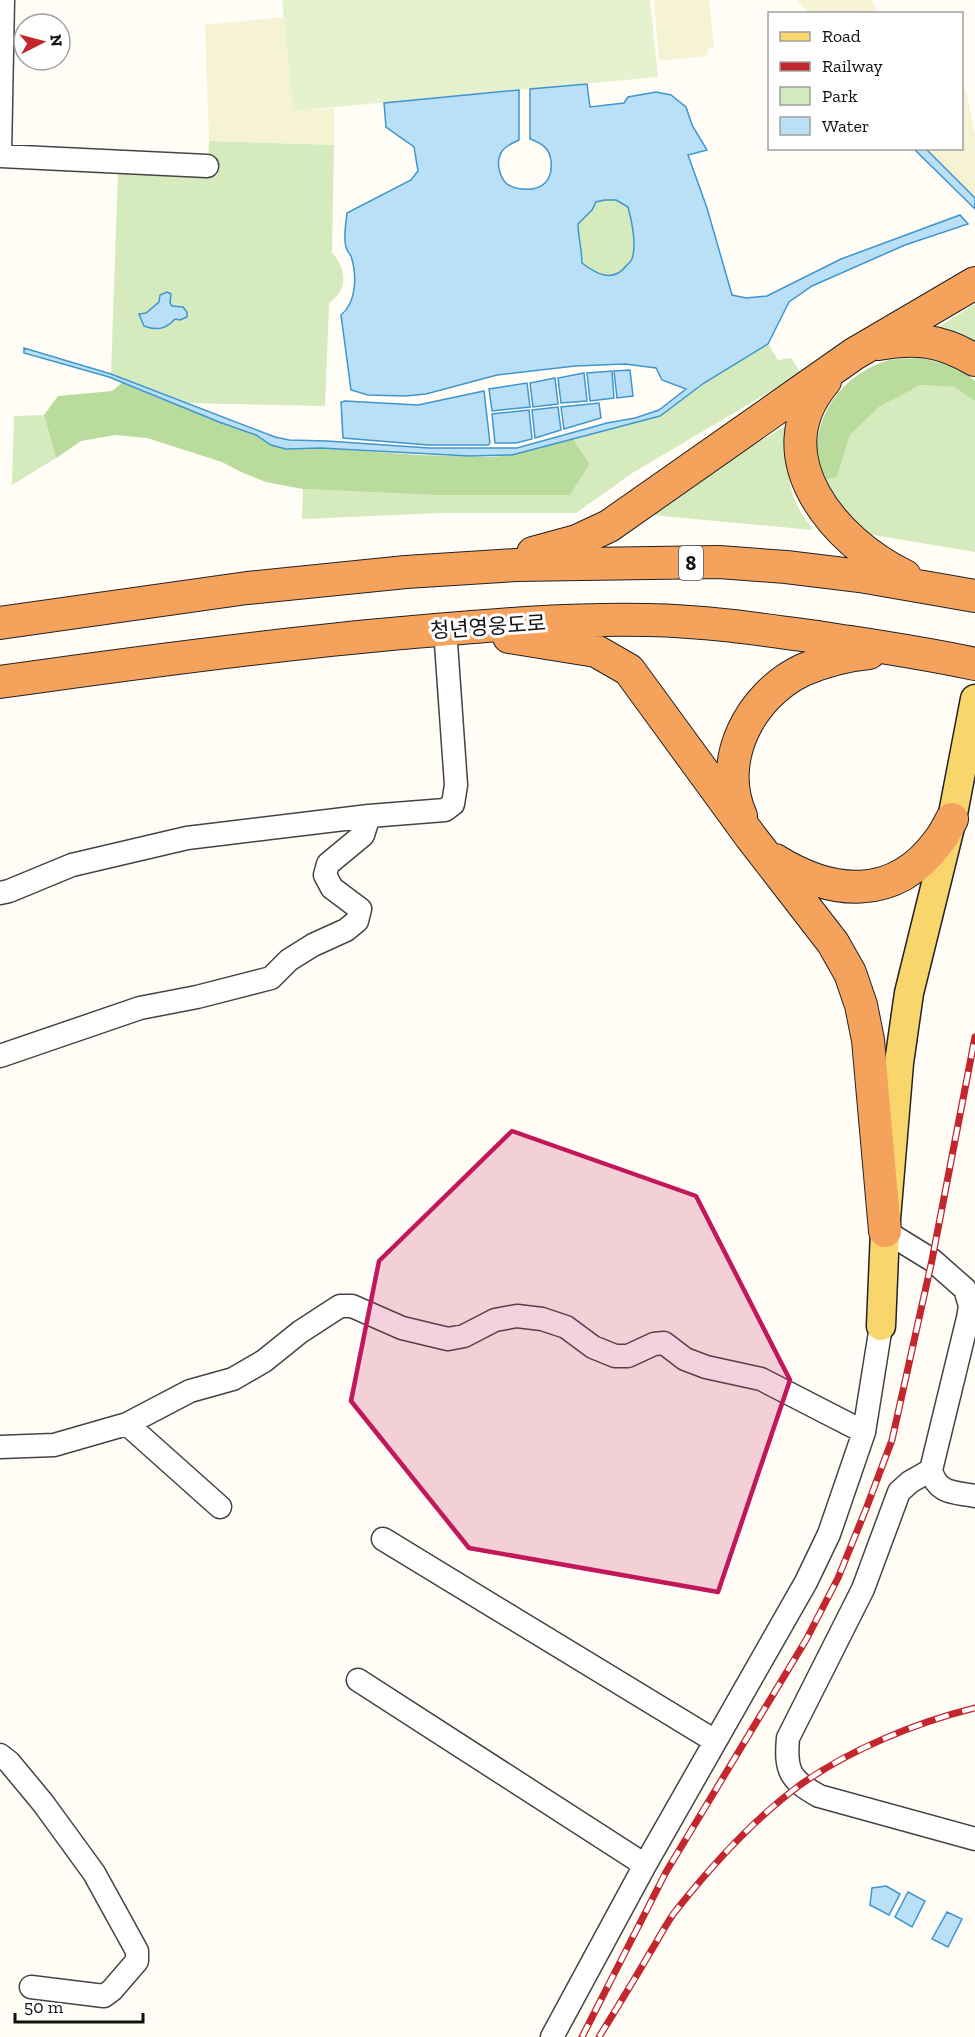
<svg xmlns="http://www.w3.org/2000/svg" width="975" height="2037" viewBox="0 0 975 2037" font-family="'Zilla Slab','Noto Sans KR',serif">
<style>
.farmland{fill:#f6f3d4}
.green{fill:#d5ebbd}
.forest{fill:#b9dc9c}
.pitch{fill:#e6f2cf}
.water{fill:#b9e0f7;stroke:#3f96cf;stroke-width:1.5;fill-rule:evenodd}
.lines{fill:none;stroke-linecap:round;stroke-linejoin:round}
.minor-casing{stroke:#444;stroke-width:25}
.major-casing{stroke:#222;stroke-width:31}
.highway-casing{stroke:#222;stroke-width:34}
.minor{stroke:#fff;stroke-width:22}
.major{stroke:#f9d66b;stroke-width:28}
.highway{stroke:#f5a25d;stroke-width:32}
.rail-casing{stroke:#c4262e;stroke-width:7}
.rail{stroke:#fff;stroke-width:4.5;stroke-dasharray:14;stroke-linecap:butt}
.marked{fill:#c2185b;fill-opacity:0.2;stroke:#c2185b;stroke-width:4.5;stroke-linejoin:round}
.labels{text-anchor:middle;stroke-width:6;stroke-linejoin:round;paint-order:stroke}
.shield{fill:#fff;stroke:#585858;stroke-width:1.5}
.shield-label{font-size:20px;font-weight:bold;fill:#111}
.street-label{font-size:21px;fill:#111;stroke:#fff}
</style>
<rect width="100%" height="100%" fill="#fffdf5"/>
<path class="farmland" d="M654 0H709L714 48 708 49 707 56 659 61Z
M797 0H873L877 13H809Z
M284 17 293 111 334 108V145L209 141 205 25Z
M962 90H966L975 133V198L926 149 962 148Z"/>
<path class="green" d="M209 141 334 145 332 253C342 263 348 280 339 293 337 297 332 300 329 304L325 406 187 403 111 374 118 171 208 175Z
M605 200H616L628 207C632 221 637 245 632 259 632 260 627 265 626 266 613 283 595 274 582 263 582 249 578 238 577 224L592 210 596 202Z
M975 304V354L924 336Z
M768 344 778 360 791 358 801 373 634 472 576 513H442L302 519 303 489 434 495H570L590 464 573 439 660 416 704 383Z
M921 385 954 387 975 401V552L849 531 820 481 837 477 850 435 879 407Z
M44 415 56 458 12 485 14 416Z
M792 422C790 443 786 467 791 488 794 504 804 517 813 530L641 514Z"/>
<path class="forest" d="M919 358C939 362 959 366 975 381V401L954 387 921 385 879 407 850 435 837 477 820 481C819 469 815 456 817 444 821 404 849 373 886 361 896 358 908 359 919 358Z
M122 383 219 422 256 435 271 445 286 449 320 448 419 455 491 457 512 455 573 439 590 464 570 495H434L303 489 266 482 241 472 222 462 147 438 115 435 81 441 56 458 44 415 58 396 112 391Z"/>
<path class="pitch" d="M282 0H650L658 77 293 111Z"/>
<path class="water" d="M587 84 590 107 624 103 628 97 656 92 671 95 686 107 692 125 707 150 688 155 707 208 732 295 746 298 767 296 841 259 960 215 968 224 905 245 812 286 789 302 768 344 704 383 660 416 512 455 469 456 320 448 286 449 271 445 256 435 219 422 109 377 24 353V348L111 374 275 437 289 440 327 441 429 448H517L607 423 635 418 659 410 686 389 662 380 656 368 625 364 575 366 497 375 426 394 405 396 368 395 351 390 341 315C357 302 357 275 351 256 349 253 347 251 346 247 343 237 346 224 347 213L411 180 418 171 414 147 386 127 384 103 519 90V140C513 143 504 146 501 153 496 161 499 177 507 184 511 187 518 189 524 189 543 191 553 179 551 161 550 148 541 143 530 139V89ZM605 200H616L628 207C632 222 637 244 632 259 632 260 627 265 626 266 613 283 596 274 582 263 582 249 578 237 578 224L592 210 596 202Z
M914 149H926L975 198V209Z
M167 292 171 294 170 303 172 306 183 307 187 312V317L180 320 175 319C166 329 157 331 144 326L139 314 146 313 159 302 160 295Z
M630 370 633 396 617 398 614 371Z
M612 371 614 398 590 401 587 373Z
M584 373 587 401 561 403 558 378Z
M555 378 558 404 533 407 530 383Z
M527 383 530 407 492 411 489 389Z
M484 391 490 443 488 445H428L343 438 341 402 345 401 418 405Z
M599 403 601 418 564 429 561 407Z
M558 407 561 430 535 438 532 410Z
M529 410 532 439 516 443H495L492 414Z
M886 1886 900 1894 889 1915 870 1905 872 1888Z
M908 1892 925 1901 912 1927 895 1917Z
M947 1912 962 1919 948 1947 932 1939Z"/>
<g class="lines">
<defs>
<path id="minor" d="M0 154 3 0
M0 156 207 166
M0 893 9 891 72 865 187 838 369 816 445 810 453 804 456 785 445 629
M0 1056 140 1008 197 997 271 978 289 960 313 945 346 930 357 921 360 909 332 888 325 875 328 864 363 835 369 816
M885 1231 932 1260 965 1289 970 1306 968 1318 931 1470C937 1494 954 1492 975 1496
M127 1424 220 1507
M0 1447 54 1445 127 1424 190 1391 233 1379 264 1361 300 1332 340 1306H352L402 1328 448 1339 464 1336 495 1320 517 1316 542 1319 566 1327 593 1347 615 1356H628L654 1344 664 1343 685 1359 706 1367 761 1379 864 1432
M931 1470 910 1482 899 1492 863 1589 788 1738C785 1771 790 1780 819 1796L975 1839
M383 1539 715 1741
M358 1680 645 1865
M0 1755 9 1762 43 1803 94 1873 137 1951V1961L112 1990 104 1996 31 1987
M552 2037 645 1865 806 1582 829 1534 864 1432 881 1326"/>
<path id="major" d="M881 1326 885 1231 899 1063 909 993 952 819 975 699"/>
<path id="highway" d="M878 344C916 337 941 340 975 360
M825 381C761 456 834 542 905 576
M533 553 577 541 609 526 854 354 975 283
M0 623 247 588 406 572 516 565 719 562 786 567 860 576 975 596
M509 637 596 651 629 670 751 837 833 943 850 973 861 1005 868 1040 885 1231
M0 682C134 663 267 645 402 633 483 626 565 618 648 620 707 621 766 630 824 638 875 646 925 653 975 664
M741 816C716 761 750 695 803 670 824 661 847 655 869 653
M775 860C831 895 894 902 938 842 944 835 948 826 952 819"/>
</defs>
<use href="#minor" class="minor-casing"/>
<use href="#major" class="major-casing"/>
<use href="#highway" class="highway-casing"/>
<use href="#minor" class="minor"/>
<use href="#major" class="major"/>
<use href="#highway" class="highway"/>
<defs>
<path id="rail" d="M582 2037 666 1872 806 1640 838 1578 866 1509 892 1440 932 1260 975 1037
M599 2037C617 2008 634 1980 651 1951 660 1937 667 1921 678 1908 713 1864 754 1819 800 1785 851 1749 915 1723 975 1708"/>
</defs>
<use href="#rail" class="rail-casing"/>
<use href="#rail" class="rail"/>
</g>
<path class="marked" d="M512 1131 696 1196 790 1380 718 1592 469 1548 351 1401 379 1261Z"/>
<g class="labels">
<rect class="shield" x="679" y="546" width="24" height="34" rx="4.5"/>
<g class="shield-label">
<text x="691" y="570">8</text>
</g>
<g class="street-label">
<text transform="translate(488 627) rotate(-4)" y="7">청년영웅도로</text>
</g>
</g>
<rect x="768" y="12" width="195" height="138" fill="#ffffff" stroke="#a0a0a0" stroke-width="1.5"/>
<rect x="780" y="32" width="30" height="9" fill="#f9d66b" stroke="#a0a0a0" stroke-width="1.5"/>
<text x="822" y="42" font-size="18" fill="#111111">Road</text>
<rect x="780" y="62" width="30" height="9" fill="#c4262e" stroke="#a0a0a0" stroke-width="1.5"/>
<text x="822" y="72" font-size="18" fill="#111111">Railway</text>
<rect x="780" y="87" width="30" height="18" fill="#d5ebbd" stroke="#a0a0a0" stroke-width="1.5"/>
<text x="822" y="102" font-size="18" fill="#111111">Park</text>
<rect x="780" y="117" width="30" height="18" fill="#b9e0f7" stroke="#a0a0a0" stroke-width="1.5"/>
<text x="822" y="132" font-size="18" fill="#111111">Water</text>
<g transform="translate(42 42) rotate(84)"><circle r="28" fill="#ffffff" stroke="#a0a0a0" stroke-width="1.5"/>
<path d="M0-4.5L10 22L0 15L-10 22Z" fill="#c4262e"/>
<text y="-9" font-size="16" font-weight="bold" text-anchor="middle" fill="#111111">N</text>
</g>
<path d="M15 2013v9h128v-9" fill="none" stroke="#111111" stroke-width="3"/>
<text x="24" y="2013" font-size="18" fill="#111111" stroke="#ffffff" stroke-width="4.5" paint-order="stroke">50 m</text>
</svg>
